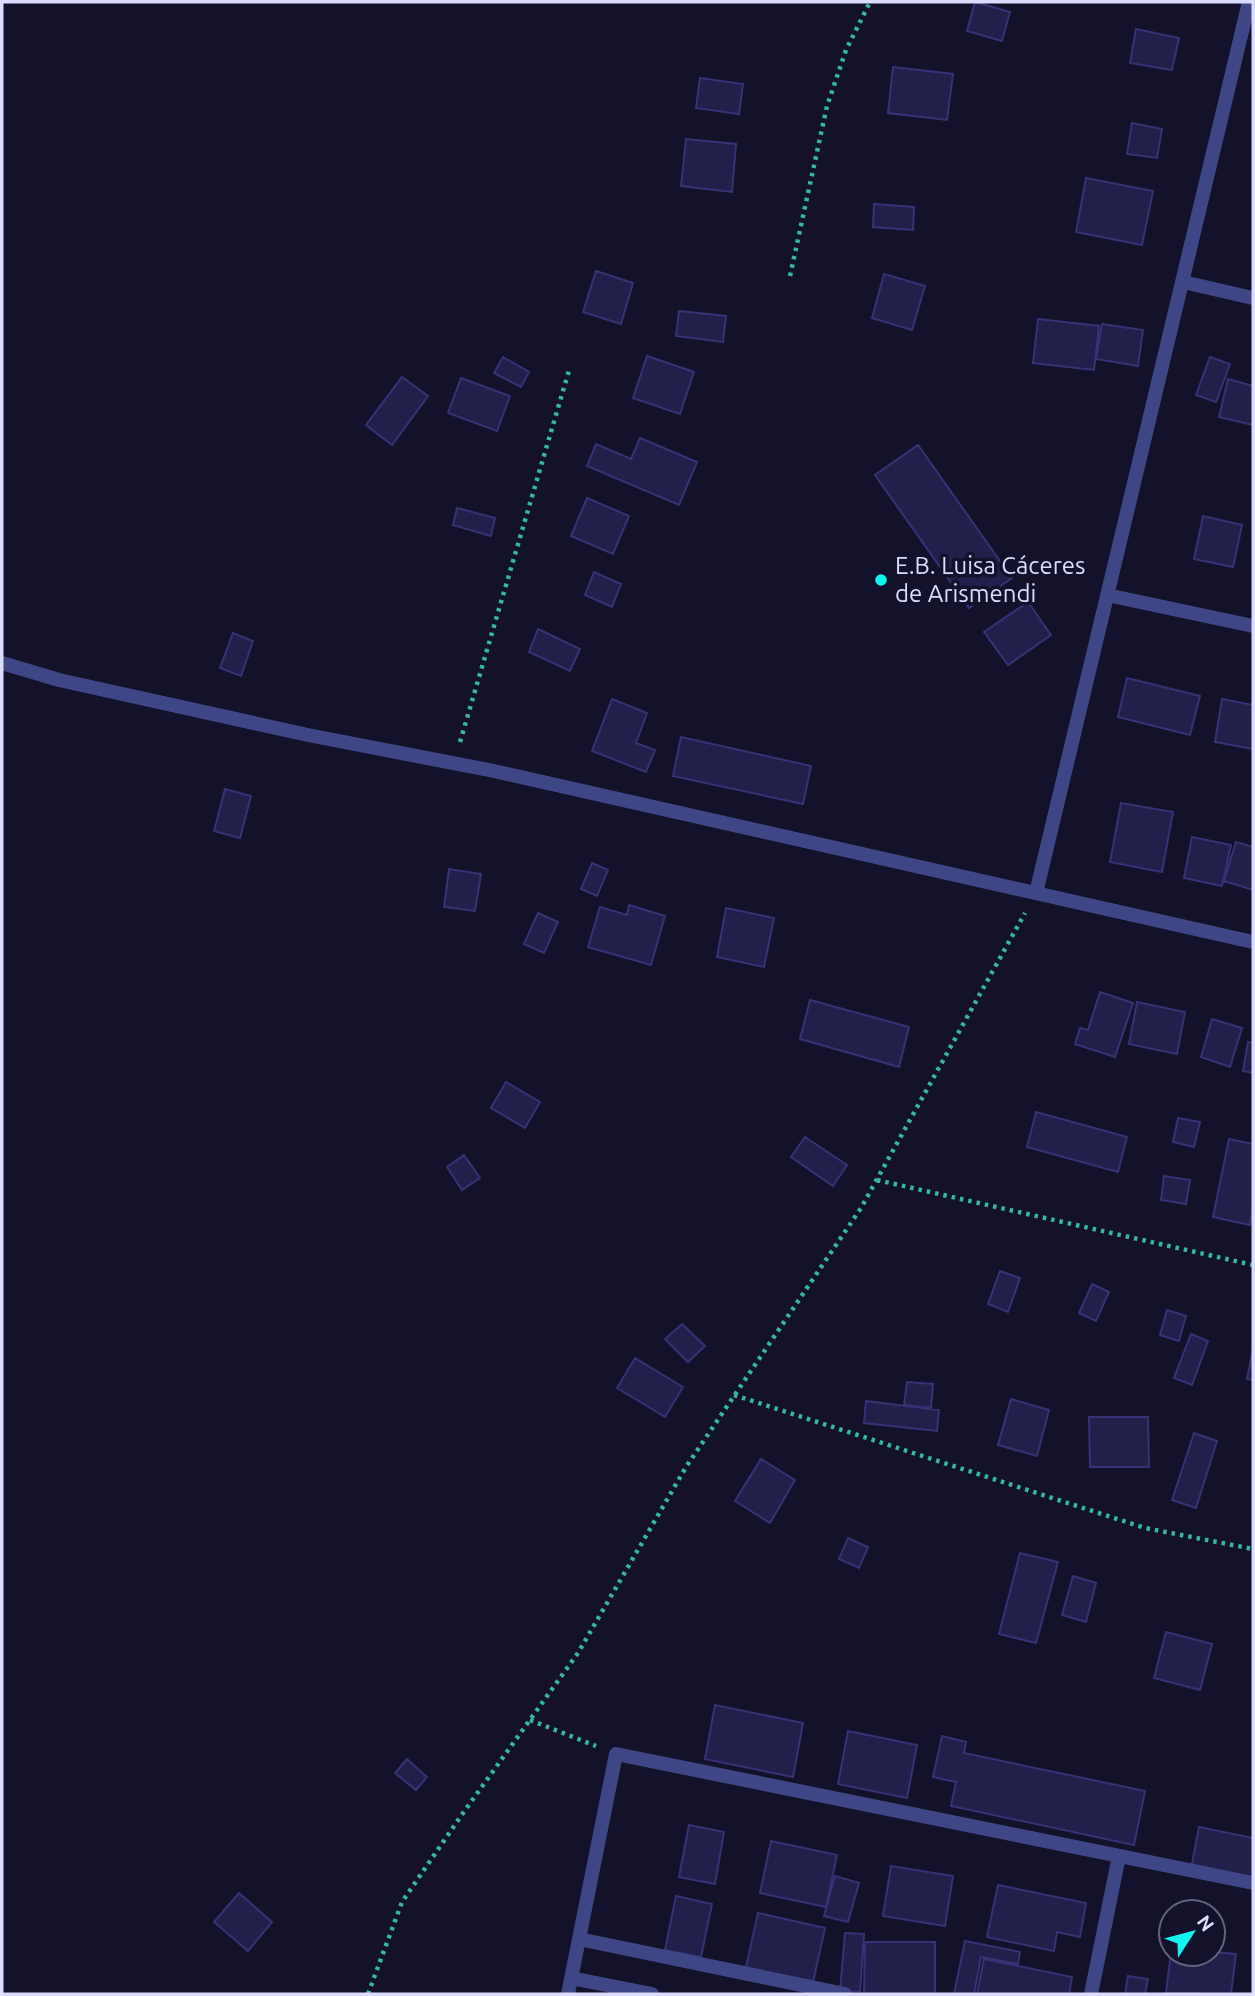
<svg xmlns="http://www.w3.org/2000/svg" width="1255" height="1996" viewBox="0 0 1255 1996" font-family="Ubuntu,sans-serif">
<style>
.building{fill:#221f4a;stroke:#363275;stroke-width:2}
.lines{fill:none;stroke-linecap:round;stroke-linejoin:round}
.path{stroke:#36b79f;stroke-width:4.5;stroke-dasharray:3.5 5;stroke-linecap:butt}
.street{stroke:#3f4686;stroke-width:14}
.poi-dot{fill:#10f5ee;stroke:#13122a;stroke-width:2.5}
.labels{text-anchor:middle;stroke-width:7;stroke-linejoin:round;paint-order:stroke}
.poi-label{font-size:24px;fill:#dcdcfe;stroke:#13122a;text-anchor:start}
</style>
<rect width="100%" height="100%" fill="#13122a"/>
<path class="building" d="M975 2 1010 12 1002 41 967 31Z
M1136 29 1179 38 1172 70 1130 63Z
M893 67 953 74 947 120 888 113Z
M700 78 743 84 739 114 696 108Z
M1132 123 1162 129 1157 158 1127 154Z
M686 139 736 144 732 192 681 186Z
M1086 178 1153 191 1142 245 1076 232Z
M874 204 914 207 913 230 873 227Z
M596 271 633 283 621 324 583 312Z
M884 274 925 286 912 330 872 318Z
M679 311 726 316 723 342 676 336Z
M1038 319 1099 326 1094 370 1033 363Z
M1102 324 1143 330 1138 366 1096 359Z
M647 356 694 372 680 414 633 398Z
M503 357 529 372 521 387 494 373Z
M1210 357 1230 364 1216 402 1196 395Z
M402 377 428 396 392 445 366 425Z
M461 378 510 396 497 431 448 413Z
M1228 379 1253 386V425L1219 417Z
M640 438 697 462 679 505 587 466 596 444 631 459Z
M918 445 1012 578 969 608 875 475Z
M587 498 629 516 613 554 571 536Z
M457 508 495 518 491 536 453 525Z
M1203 516 1242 525 1233 567 1194 559Z
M594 572 621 584 612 607 585 595Z
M1028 602 1051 635 1008 665 984 632Z
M538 629 580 649 570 671 529 652Z
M233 633 253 641 241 676 220 668Z
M1127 678 1200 696 1190 735 1118 717Z
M612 699 647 713 636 743 655 750 646 772 592 751Z
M1222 699 1253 705V749L1215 742Z
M681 737 811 766 803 804 673 776Z
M225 789 251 796 240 838 214 831Z
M1121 803 1173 812 1162 872 1110 862Z
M1192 837 1231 845 1222 886 1184 878Z
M1236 842 1253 847V890L1224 881Z
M592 863 608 870 597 896 581 889Z
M449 869 481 874 475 911 444 907Z
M629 905 665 916 651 965 588 947 600 907 627 915Z
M726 908 774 918 764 967 717 957Z
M538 913 558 922 544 953 524 944Z
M1100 992 1133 1003 1115 1057 1075 1044 1080 1028 1088 1030Z
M810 1000 909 1027 899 1067 800 1039Z
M1137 1002 1185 1012 1177 1054 1129 1044Z
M1212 1019 1242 1028 1230 1067 1201 1057Z
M1248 1042 1253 1043V1073L1243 1071Z
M506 1082 540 1102 525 1128 491 1108Z
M1036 1112 1127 1137 1118 1172 1027 1147Z
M1178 1118 1200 1122 1194 1147 1173 1142Z
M805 1137 847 1165 833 1186 791 1157Z
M1229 1139 1253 1144V1208L1250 1225 1213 1217Z
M464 1155 480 1178 462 1190 447 1167Z
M1164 1176 1190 1180 1186 1204 1161 1200Z
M1000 1271 1020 1278 1008 1312 988 1304Z
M1092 1284 1109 1292 1096 1321 1079 1313Z
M1167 1310 1186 1316 1179 1341 1160 1335Z
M682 1324 705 1346 688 1362 665 1339Z
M1191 1334 1208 1341 1192 1385 1174 1378Z
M1253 1349V1380L1247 1379Z
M635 1358 683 1387 665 1417 617 1388Z
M907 1382 933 1384 931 1408 904 1405Z
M1011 1399 1049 1410 1037 1456 998 1445Z
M866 1401 939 1410 937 1431 864 1423Z
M1089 1417H1148L1149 1467H1090Z
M1194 1433 1217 1441 1196 1508 1172 1500Z
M761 1459 795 1480 770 1523 735 1501Z
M848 1538 868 1547 859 1568 839 1559Z
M1020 1553 1058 1562 1036 1643 999 1634Z
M1073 1576 1096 1583 1086 1622 1062 1615Z
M1166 1632 1212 1644 1200 1690 1154 1678Z
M715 1705 803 1723 793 1777 705 1759Z
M848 1731 917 1745 907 1798 838 1784Z
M942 1736 966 1742 964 1753 1145 1791 1134 1845 951 1806 956 1782 933 1777Z
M407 1759 427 1777 416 1790 395 1773Z
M689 1825 724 1832 715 1884 679 1877Z
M1199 1827 1253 1838V1887L1190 1874Z
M771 1841 837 1855 826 1907 760 1893Z
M891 1866 953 1876 945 1926 883 1916Z
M835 1876 859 1883 848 1922 824 1916Z
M998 1885 1086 1903 1080 1937 1057 1932 1054 1951 987 1937Z
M239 1893 272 1922 248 1951 214 1922Z
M676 1896 712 1904 701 1957 665 1950Z
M758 1913 825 1928 811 1991 744 1976Z
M845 1933 864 1934 860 1992 840 1991Z
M965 1941 1020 1952 1018 1964 981 1957 974 1994H954Z
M865 1942H935V1994H864Z
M1171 1952V1954H1213V1952L1236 1954 1231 1994 1166 1993Z
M984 1959 1072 1977 1069 1994H977Z
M1128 1976 1148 1979 1145 1994H1125Z"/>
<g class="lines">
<path class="path" d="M790 276 827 106 846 50 870 2
M460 742 570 367
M877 1180 1253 1265
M734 1395 1145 1528 1253 1549
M530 1720 596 1746
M368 1994 402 1902 463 1813 578 1653 686 1467 861 1208 1025 913"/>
<path class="street" d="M1183 282 1253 298
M1107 595 1253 626
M2 663 59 680 308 735 494 771 1253 942
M1036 893 1249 2
M579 1939 845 1994
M571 1978 652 1994
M568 1994 616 1754 1253 1883
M1091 1994 1119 1856"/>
</g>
<circle class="poi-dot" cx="881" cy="580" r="7"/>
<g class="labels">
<g class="poi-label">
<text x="895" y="574">E.B. Luisa Cáceres<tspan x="895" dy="28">de Arismendi</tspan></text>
</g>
</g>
<rect width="1255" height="1996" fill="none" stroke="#dcdcfe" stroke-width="7"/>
<g transform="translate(1192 1933) rotate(54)"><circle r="33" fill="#13122a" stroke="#63637f" stroke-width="2"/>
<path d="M0-5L12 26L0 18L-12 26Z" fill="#10f5ee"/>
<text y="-10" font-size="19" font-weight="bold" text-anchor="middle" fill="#dcdcfe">N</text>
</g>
</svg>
